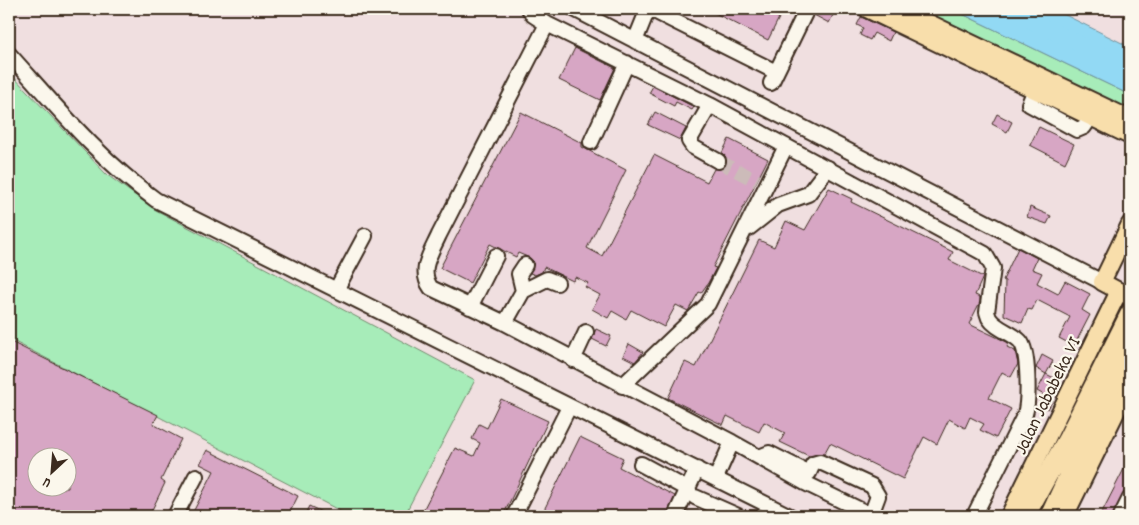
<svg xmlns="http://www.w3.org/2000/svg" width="1139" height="525" viewBox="0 0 1139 525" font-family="Dekko,sans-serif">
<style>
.green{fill:#a7ecb9;stroke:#718b6c}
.water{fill:#92d9f4;stroke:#6f939e}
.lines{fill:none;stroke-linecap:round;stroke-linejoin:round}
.river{stroke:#92d9f4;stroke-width:16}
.building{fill:#d7a6c4;stroke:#3b2a1e;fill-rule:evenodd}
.minor-tunnel{stroke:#ccbbb9;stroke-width:14;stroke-dasharray:14 7;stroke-linecap:butt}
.minor-casing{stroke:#3b2a1e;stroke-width:18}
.major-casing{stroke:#3b2a1e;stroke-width:20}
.highway-casing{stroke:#3b2a1e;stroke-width:22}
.minor{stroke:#fbf7ec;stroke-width:14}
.major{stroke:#f8deab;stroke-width:16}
.highway{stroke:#f8deab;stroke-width:19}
.labels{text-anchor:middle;stroke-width:4.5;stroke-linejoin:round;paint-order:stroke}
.street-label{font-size:19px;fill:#3b2a1e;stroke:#fbf7ec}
</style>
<rect width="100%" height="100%" fill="#f0dfe0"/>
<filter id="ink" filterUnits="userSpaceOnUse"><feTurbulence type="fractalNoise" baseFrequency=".02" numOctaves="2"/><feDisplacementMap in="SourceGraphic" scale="10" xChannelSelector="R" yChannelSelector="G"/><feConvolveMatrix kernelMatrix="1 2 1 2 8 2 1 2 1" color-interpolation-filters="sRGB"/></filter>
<g filter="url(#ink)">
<path class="green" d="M900 9H952L1130 95V119Z
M9 72 106 174 154 209 475 380 404 516H350L9 339Z"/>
<path class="water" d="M952 9H1053L1130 47V95Z"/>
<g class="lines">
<path class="river" d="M1006 9 1130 68"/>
</g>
<path class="building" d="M707 9H761L779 18 768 40Z
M816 9H836L829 23 814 15Z
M861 17 893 32 889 41 874 33 870 40 860 35 863 28 857 25Z
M575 48 615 68 600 100 559 80Z
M653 86 694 107 692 110 676 102 674 106 649 93Z
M521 112 582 143V147L626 170 587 248 602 256 654 155 707 182 714 169H722L726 165V157L722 153 729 139 768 159 713 267 716 268 708 283 701 293 699 292 688 311 676 305 664 327 631 310 626 319 612 311 608 318 592 309 600 295 585 287 588 283 575 277 573 281 544 267 542 272 535 275 530 273 534 262 530 258 518 253 516 257 490 244 470 283 440 268Z
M655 112 686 128 680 140 648 125Z
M997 114 1012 122 1007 132 992 124Z
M1039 127 1074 144 1065 163 1030 145Z
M829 188 852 199 851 202 953 252 949 260 983 277 975 295 980 297V302L969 324 1009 343 1007 347 1015 351 1018 364 1011 377 1002 372 989 398 1011 409 996 438 980 430 984 424 970 417 965 428 949 419 937 444 924 437 903 479 830 443 824 454 809 456 780 442 785 433 764 422 759 432 727 416 723 425 668 398 685 362 696 367 759 240 774 247 786 221 805 230Z
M1030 207 1051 216 1047 224 1027 217Z
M1018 248 1037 258 1032 269 1042 273 1037 283 1058 294 1065 281 1090 294 1082 310 1090 315 1074 346 1059 338 1070 317 1037 300 1032 310 1028 309 1022 323 1004 315 1005 281 1003 280Z
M596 329 611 336 606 346 592 339Z
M9 341 158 415 153 424 181 439 161 480 165 483 149 516H9ZM38 458H68V488H38Z
M629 344 643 352 635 362 623 356Z
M1042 355 1053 361 1046 374 1036 368Z
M1046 374 1060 381 1051 398 1053 400 1048 409 1039 404 1044 395 1037 391Z
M501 399 548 421 503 516H420L455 448 474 456 480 443 472 439 479 424 487 428Z
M580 437 623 458 619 467 675 496 666 516H541Z
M207 450 298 496 288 516H191L214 471 200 464Z
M1124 469 1130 472V482L1112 516H1100Z
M309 506 330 516H304Z"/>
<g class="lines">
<path class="minor-tunnel" d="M718 161 757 181"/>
<defs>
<path id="minor" d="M529 9 533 15 547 24 710 105 985 254 993 268 987 312 989 318C996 329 1011 332 1020 341 1029 351 1029 401 1025 414L974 516
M574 9 1102 282
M650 9 776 72
M547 24 439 235C431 253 418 270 431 288L505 323 732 442 716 478
M635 41 648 9
M9 54C56 106 99 159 156 200L790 516
M1039 80 1029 104 1077 130 1084 127 1096 109
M771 83 807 9
M710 105 689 141 693 147 718 161
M591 142 627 63
M749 228 778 205 808 194 828 168
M336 290 365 236
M523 291 519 274 525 265
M470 307 496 256
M505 323 523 291 547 279 557 283
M573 360 586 332
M622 386 708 304 786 146
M732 442 805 483 871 515 878 496 872 486 820 462 813 464 809 473 769 453 759 457
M641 464 689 490
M695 497 738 516
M175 516 196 476
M514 516 569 407
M675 516 697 469
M1121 516 1130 498"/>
<path id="major" d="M867 9 1130 136
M900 9 1130 119
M1130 224 1102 282 1130 297
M1009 516 1119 291
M1065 516 1130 384"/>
<path id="highway" d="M1025 516 1068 438 1130 314
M1050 516 1130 344"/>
</defs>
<use href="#minor" class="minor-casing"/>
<use href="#major" class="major-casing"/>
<use href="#highway" class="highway-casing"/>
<use href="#minor" class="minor"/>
<use href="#major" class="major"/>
<use href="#highway" class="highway"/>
</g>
</g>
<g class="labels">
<g class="street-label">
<text transform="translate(1046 395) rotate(-64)" y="7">Jalan Jababeka VI</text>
</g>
</g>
<rect width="1139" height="525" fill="none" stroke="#fbf7ec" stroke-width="30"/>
<rect x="15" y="15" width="1109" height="495" fill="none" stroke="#3b2a1e" stroke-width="2" filter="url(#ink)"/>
<g transform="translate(52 472) rotate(206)"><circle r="24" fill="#fbf7ec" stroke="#aea59a"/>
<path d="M0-4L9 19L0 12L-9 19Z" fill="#3b2a1e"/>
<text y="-8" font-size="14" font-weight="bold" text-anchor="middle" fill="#3b2a1e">U</text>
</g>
</svg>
